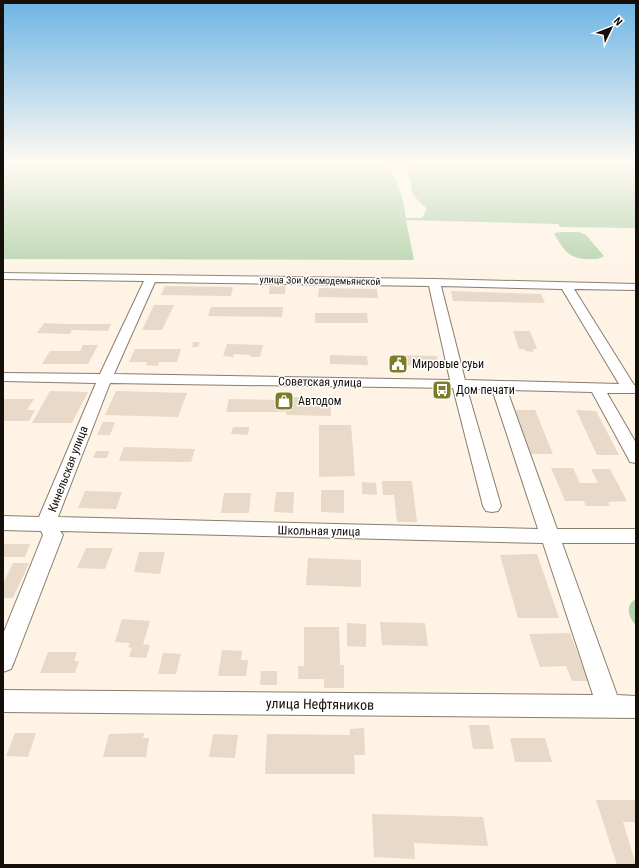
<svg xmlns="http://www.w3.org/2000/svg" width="639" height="868" viewBox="0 0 639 868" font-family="'Roboto Condensed',sans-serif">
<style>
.green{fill:#b1d2a9}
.building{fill:#e8d9c8}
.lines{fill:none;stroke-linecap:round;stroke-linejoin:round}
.minor-casing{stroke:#897d6d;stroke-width:2}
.minor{fill:#fff;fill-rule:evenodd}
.labels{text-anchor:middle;stroke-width:3;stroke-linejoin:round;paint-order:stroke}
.far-street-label{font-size:10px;fill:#140f09;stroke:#fff}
.poi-label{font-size:12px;fill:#140f09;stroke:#fff;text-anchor:start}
.street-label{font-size:12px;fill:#140f09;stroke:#fff}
.near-street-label{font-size:14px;fill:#140f09;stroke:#fff}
</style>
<rect width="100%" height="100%" fill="#fef3e5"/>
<path class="green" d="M3 163H389L403 200 406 218H422L427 209 413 195 406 163H636V230L634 228 560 227 558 224 406 220 414 260 3 259Z
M563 232H579L586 235 604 256C599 260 594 259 588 259 569 259 564 250 554 234L555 233Z
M636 599V625C628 617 625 605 636 599Z"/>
<path class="building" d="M165 286 233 287 231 296 161 295Z
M270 286H286L285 294H269Z
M319 288 377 289 378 298 318 297Z
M451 291 541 294 545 303 453 301Z
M154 305H174L162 330H142Z
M211 307H283L282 317 208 316Z
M315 313H367L368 323H315Z
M44 323 66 324H111L108 331 72 330 70 334 37 333Z
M513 331H530L537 349H533L534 352 525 351 524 349H519Z
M193 342H200L198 347H192Z
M227 344 263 345 260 357H250V355L234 354 233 357 223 356Z
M83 345H98L88 364H42L50 351H80Z
M135 349H181L177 362H159L158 366 146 365 147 362H129Z
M330 355 367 356 368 365 330 364Z
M395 355 437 356 439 366 396 365Z
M50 391 88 392 72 423H32Z
M116 391 187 393 178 417 105 415Z
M288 397H331V416L286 415V412H226L229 399 287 400Z
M3 399H34L27 410H35L29 421H3Z
M515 410H535L553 454H531Z
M576 410 596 411 619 455H597Z
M103 422H115L110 435H97Z
M319 425H351L355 476 319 477Z
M233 427H249L248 435 231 434Z
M124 447 195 449 191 462 119 461Z
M96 451H109L107 458H93Z
M551 468H573L580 483H598L591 469H610L627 501 608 502 610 506H586L584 501H565Z
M382 481H412L417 522H397L394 495H383Z
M362 482 376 483 377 495 362 494Z
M321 490H344V513L321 512Z
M85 491 122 492 116 509 78 508Z
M276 492H294L293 513 274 512Z
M224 493H251L249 513H221Z
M3 544H30L25 557H3Z
M86 548H113L105 569 77 568Z
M139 552H165L160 574 134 572Z
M537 554 559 618H518L500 555Z
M308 558 361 560V587L306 585Z
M13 563H29L13 598H3V584Z
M122 619 150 621 143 644 150 645 146 658 129 657 132 648 128 647 130 643 115 642Z
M380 622 425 623 428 646 382 645Z
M347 623 366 624V647L347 646Z
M304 627H339L340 665H344V688H324V679H298V666H304Z
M570 633 588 681H572L566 666 540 667 529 634Z
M222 650 242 651 241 660H248L246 676H218Z
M48 652H77L74 661H79L75 673H40Z
M163 653 181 654 176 674H158Z
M261 671H277V685H260Z
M469 725H489L494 749H473Z
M364 728 365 755H354L355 774H265L267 734 350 735V729Z
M15 733H36L28 757 6 756Z
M144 733 143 738H149L146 757H103L109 734Z
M213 734 238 735 235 758 209 757Z
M510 738H545L552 762H515Z
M596 800H636V822H623L636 865H617Z
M372 814 483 817 488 846 414 843 415 859 374 857Z"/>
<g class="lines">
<defs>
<path id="minor" d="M3 273 434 279 636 284V290L574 289 634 385H636V393H607L636 443V463L630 462 628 458 592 392 507 390 557 529H636V543H562L617 695 636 696V718L3 712V690L593 695 543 543 60 531 63 535 14 662 11 669 3 672V634L43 535 41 531 3 530V516L39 517 96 383 3 381V373L100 374 144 281 3 279ZM155 282 429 286 450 380 114 374ZM441 286 562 289 619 384 465 380ZM110 383 453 388 483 506 486 511 492 512 498 511 501 506 467 389H492L538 529 58 517Z"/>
</defs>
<use href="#minor" class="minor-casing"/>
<use href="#minor" class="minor"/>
</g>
<linearGradient id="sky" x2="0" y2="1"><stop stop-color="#6db4e4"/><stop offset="0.57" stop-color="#fffaf3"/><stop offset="1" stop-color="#fffaf3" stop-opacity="0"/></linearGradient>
<rect width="639" height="285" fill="url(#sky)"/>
<defs>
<symbol id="civic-square" viewBox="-11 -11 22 22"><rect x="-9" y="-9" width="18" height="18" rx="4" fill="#7a7e27" stroke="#fff"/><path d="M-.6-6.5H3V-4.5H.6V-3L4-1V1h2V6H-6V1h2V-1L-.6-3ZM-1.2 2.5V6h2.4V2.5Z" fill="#fff"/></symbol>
<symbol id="bus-square" viewBox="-11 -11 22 22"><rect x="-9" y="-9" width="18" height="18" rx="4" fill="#7a7e27" stroke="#fff"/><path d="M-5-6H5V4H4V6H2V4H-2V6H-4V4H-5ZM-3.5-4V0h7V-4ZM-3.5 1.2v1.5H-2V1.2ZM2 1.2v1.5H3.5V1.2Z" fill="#fff"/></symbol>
<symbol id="shop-square" viewBox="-11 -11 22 22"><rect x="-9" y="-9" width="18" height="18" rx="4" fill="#7a7e27" stroke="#fff"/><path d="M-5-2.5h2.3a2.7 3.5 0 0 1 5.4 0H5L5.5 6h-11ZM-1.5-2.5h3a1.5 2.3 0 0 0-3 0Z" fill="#fff"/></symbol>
</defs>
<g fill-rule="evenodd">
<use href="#civic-square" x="387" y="353" width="22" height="22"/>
<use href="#bus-square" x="431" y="379" width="22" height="22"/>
<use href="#shop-square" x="273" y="390" width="22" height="22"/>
</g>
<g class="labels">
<g class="far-street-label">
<text transform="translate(320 280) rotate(1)" y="4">улица Зои Космодемьянской</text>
</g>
<g class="poi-label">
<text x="412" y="368">Мировые суьи</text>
<text x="456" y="394">Дом печати</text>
<text x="298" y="405">Автодом</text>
</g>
<g class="street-label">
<text transform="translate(320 382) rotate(1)" y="4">Советская улица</text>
<text transform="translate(68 469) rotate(-69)" y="4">Кинельская улица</text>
<text transform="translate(319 531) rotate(1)" y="4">Школьная улица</text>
</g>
<g class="near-street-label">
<text transform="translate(320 704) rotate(1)" y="5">улица Нефтяников</text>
</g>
</g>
<rect width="639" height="868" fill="none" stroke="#140f09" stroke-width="8"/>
<g transform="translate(611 28) rotate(47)" stroke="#ffffff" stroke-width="3" paint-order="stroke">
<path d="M0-3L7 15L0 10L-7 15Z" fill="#140f09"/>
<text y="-6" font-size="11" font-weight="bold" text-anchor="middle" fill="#140f09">N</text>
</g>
</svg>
